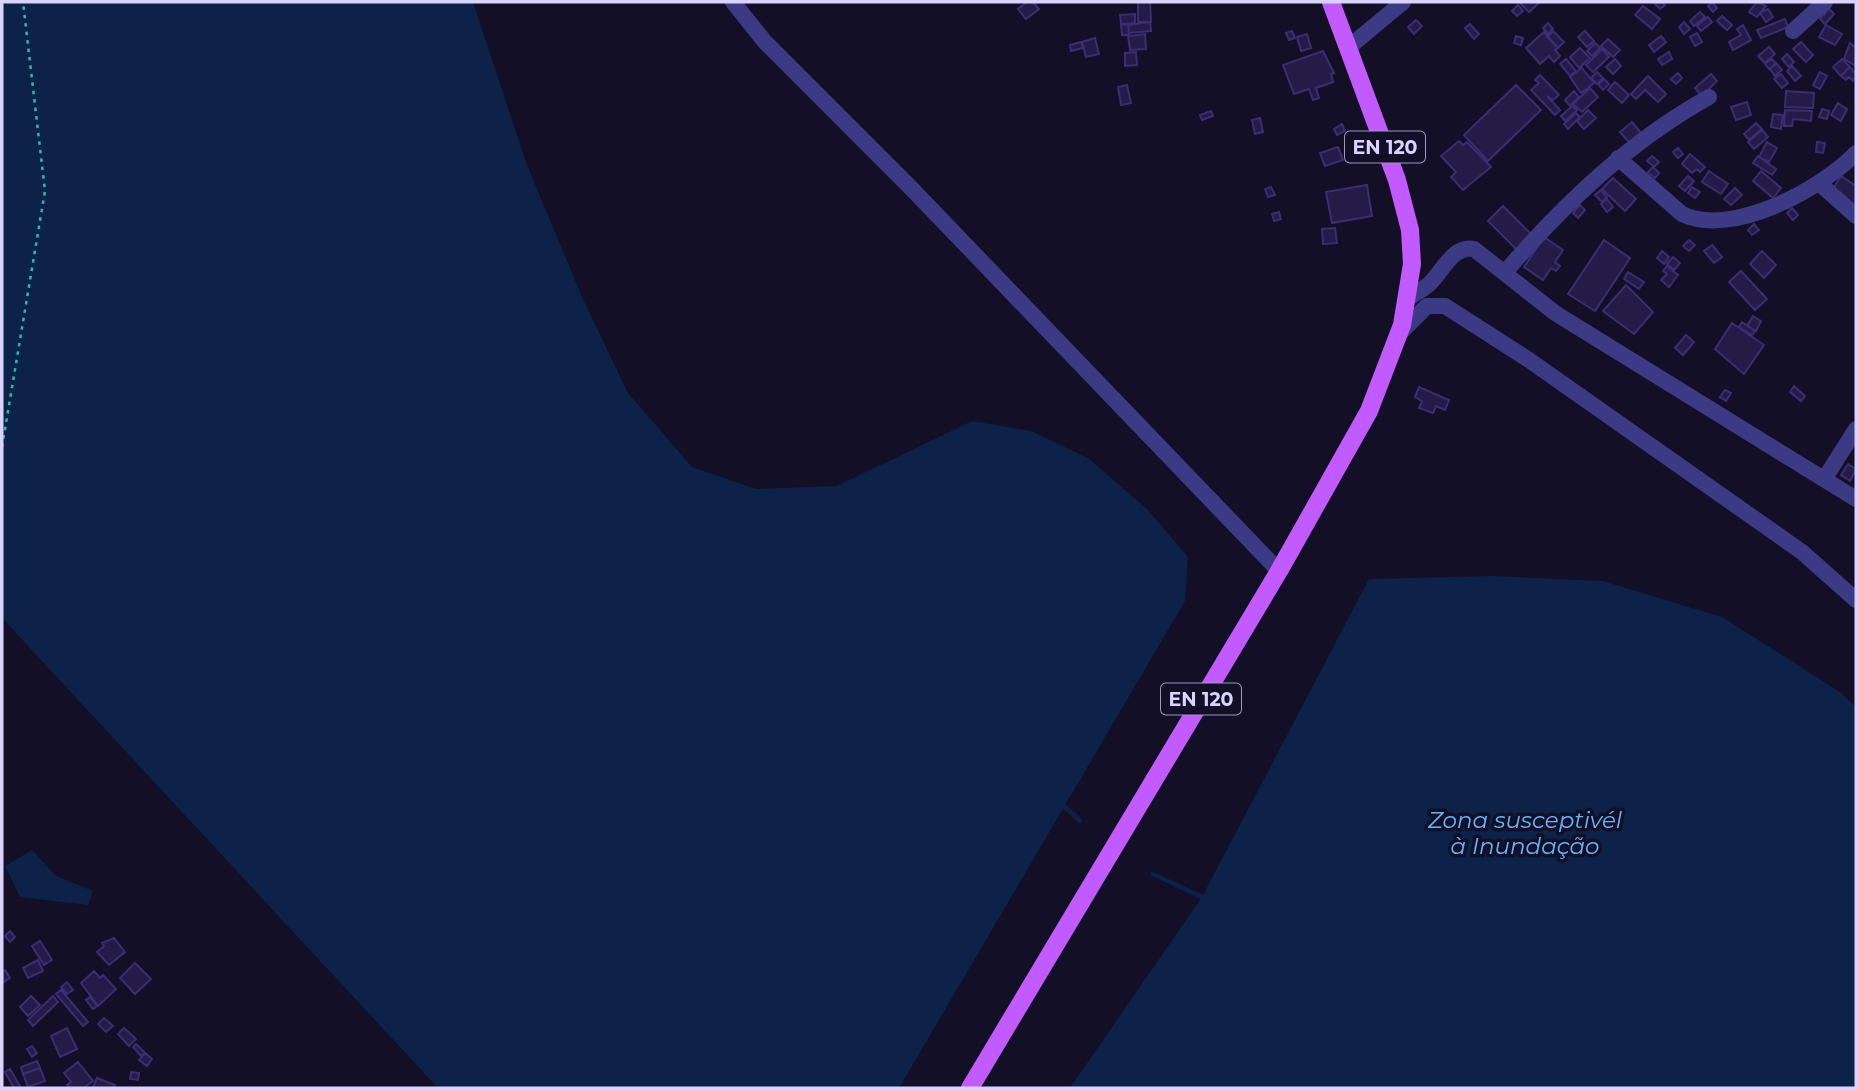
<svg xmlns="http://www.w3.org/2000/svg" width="1858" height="1090" viewBox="0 0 1858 1090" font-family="Montserrat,sans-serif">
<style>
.water{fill:#0c2248}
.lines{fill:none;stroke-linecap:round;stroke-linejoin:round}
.stream{stroke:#0c2248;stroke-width:4.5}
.building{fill:#241b47;stroke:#3b2d73;stroke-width:2}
.path{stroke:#2fb8b0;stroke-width:2.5;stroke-dasharray:3.5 5;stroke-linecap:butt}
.street{stroke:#3d3a85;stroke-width:16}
.primary{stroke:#c25bff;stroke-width:18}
.labels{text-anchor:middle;stroke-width:7;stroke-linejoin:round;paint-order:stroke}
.shield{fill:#130f26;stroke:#9e99be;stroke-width:2}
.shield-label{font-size:19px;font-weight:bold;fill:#d9d4ff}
.water-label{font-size:23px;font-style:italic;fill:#62b6ff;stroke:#130f26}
</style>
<rect width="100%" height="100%" fill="#130f26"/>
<path class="water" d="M2 2H473L527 165 582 297 628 393 692 467 756 489 837 486 972 421 1031 431 1088 458 1147 509 1188 557 1185 601 899 1088H438L2 618Z
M1493 576 1603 581 1722 617 1840 692 1856 707V1088H1070L1202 897 1369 579Z
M32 850 56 876 93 891 88 905 20 897 5 866Z"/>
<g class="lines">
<path class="stream" d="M1061 803 1080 821
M1153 874 1206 899"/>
</g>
<path class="building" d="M1027 2H1033L1039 9 1026 19 1018 9Z
M1138 2H1150L1151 22H1138Z
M1519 2H1540L1529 12Z
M1662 2 1665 5 1660 9 1654 3Z
M1712 2 1717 8 1713 12 1708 6Z
M1757 2 1766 6 1757 17 1749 12Z
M1518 5 1523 11 1517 16 1512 11Z
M1643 6 1660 19 1652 29 1635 15Z
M1768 9 1773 17 1766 22 1760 13Z
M1829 9 1834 14 1825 24 1820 19Z
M1700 12 1705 17 1694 26 1690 21Z
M1135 14V23L1121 24 1120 15Z
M1722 16 1732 25 1727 30 1717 21Z
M1708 17 1712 22 1701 31 1697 26Z
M1785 19 1788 27 1761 38 1757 30Z
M1416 20 1422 26 1414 34 1408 27Z
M1150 22 1151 31 1129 33 1128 25Z
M1684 22 1690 29 1684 34 1679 27Z
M1548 23 1553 29 1548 34 1543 28Z
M1128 24 1129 35H1122L1121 25Z
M1470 24 1479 34 1474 39 1465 28Z
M1743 25 1751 40 1733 50 1729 42 1741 35 1737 29Z
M1826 25 1842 34 1835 45 1819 37Z
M1292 31 1295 38 1289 40 1286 33Z
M1553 31 1564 42 1558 48 1547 37Z
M1585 31 1594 41 1587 47 1578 37Z
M1544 32 1558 48 1555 50 1560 56 1554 62 1549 56 1540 64 1526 48Z
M1697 33 1702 42 1695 46 1690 37Z
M1145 34 1146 49 1130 50 1128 36Z
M1307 34 1311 48 1301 51 1297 37Z
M1516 36 1523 38 1521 45 1514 43Z
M1661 36 1666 42 1654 52 1649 45Z
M1095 38 1099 54 1086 57 1082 42Z
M1608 39 1620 50 1613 57 1601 46Z
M1081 42 1083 48 1071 51 1070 45Z
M1801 42 1813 55 1806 62 1793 49Z
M1595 43 1600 48 1592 56 1587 51Z
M1850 43 1856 48V66L1844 59Z
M1769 47 1775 54 1765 63 1758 56Z
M1580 48 1590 58 1579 68 1570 57Z
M1602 49 1609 57 1593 72 1586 65Z
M1323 51 1334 73 1331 74 1333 82 1316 88 1319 98 1313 100 1309 89 1294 94 1283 65Z
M1136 52 1137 65 1125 66V53Z
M1669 52 1672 59 1662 65 1658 59Z
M1787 54 1794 62 1789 67 1782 59Z
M1566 59 1576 71 1570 76 1560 64Z
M1615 59 1621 66 1613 74 1606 67Z
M1772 59 1776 64 1769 69 1765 64Z
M1842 59 1850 67 1841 76 1833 67Z
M1776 63 1782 70 1775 76 1770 69Z
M1792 66 1801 76 1795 81 1787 71Z
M1850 67 1856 74 1853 81 1849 77 1846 80 1841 76Z
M1582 68 1594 83 1581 93 1570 77Z
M1597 72 1603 78 1597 84 1591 78Z
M1820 72 1827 76 1820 89 1813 85Z
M1678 73 1682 78 1676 84 1671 79Z
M1711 74 1717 81 1702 96 1695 88Z
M1781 74 1788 83 1782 88 1774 79Z
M1540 75 1559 95 1553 100 1547 96 1560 110 1555 115 1531 90 1539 83 1535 80Z
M1648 76 1666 94 1658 102 1645 90 1636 99 1631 94Z
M1604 79 1609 84 1603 90 1598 84Z
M1615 82 1629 95 1622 103 1608 90Z
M1127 85 1131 103 1121 105 1118 87Z
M1516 85 1541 110 1488 161 1464 135Z
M1590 88 1598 97 1582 112 1573 104Z
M1574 91 1579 97 1570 106 1565 100Z
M1786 91 1814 93 1813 108 1785 107Z
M1747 102 1751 115 1736 120 1731 107Z
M1838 103 1847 109 1841 121 1831 115Z
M1572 106 1577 110 1565 121 1561 116Z
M1822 109 1829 111 1827 119 1819 117Z
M1588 110 1596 118 1584 129 1577 121Z
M1785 110 1812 111 1811 121 1793 119 1792 126H1784Z
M1211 111 1213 116 1202 120 1200 115Z
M1576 113 1580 117 1568 129 1564 124Z
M1773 114 1783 115 1781 129 1771 127Z
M1260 118 1263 132 1255 134 1252 120Z
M1632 122 1641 133 1630 143 1620 132Z
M1756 123 1762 129 1749 140 1744 134Z
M1342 124 1345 131 1337 135 1334 129Z
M1762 130 1768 137 1754 149 1748 142Z
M1459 141 1463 145 1467 142 1491 167 1463 190 1451 177 1456 172 1441 156Z
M1767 142 1777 148 1769 162 1759 157Z
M1817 142 1825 143 1823 153 1816 152Z
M1338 147 1343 160 1325 166 1320 153Z
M1678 148 1683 154 1678 158 1673 152Z
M1690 154 1705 167 1700 172 1697 169 1692 173 1682 164Z
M1652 156 1659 162 1654 167 1647 161Z
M1758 156 1776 169 1772 175 1753 163Z
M1653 167 1659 173 1655 178 1648 172Z
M1709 171 1728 184 1721 194 1702 182Z
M1761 171 1781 188 1773 198 1753 181Z
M1688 176 1694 181 1685 191 1679 186Z
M1841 176 1856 186V208L1831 192Z
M1613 178 1636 199 1625 211 1602 189Z
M1367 185 1372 216 1332 223 1326 192Z
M1271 187 1275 195 1268 197 1265 189Z
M1692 187 1700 192 1695 198 1688 193Z
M1735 188 1742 195 1731 205 1724 199Z
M1601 190 1607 197 1602 202 1595 195Z
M1607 199 1613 207 1607 212 1601 204Z
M1580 205 1585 210 1578 218 1573 213Z
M1503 206 1532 235 1517 250 1488 221Z
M1792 208 1798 215 1793 220 1787 213Z
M1279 212 1281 219 1274 221 1272 214Z
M1754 224 1759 230 1752 235 1748 230Z
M1335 228 1337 243 1323 244 1322 229Z
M1544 237 1563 250 1555 262 1560 266 1556 271 1551 268 1543 280 1524 267Z
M1604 240 1630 258 1595 311 1568 294Z
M1689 240 1695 245 1689 251 1683 246Z
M1712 245 1722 257 1714 263 1704 251Z
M1662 251 1669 257 1664 264 1657 258Z
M1762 251 1776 265 1764 278 1750 264Z
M1673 257 1680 263 1674 270 1667 264Z
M1667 266 1678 275 1669 287 1661 280 1667 274 1663 271Z
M1741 271 1767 299 1755 310 1729 282Z
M1628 272 1644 282 1639 289 1624 279Z
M1626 285 1653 312 1634 334 1603 311Z
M1753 316 1761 321 1756 331 1747 326Z
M1742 322 1755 331 1752 335 1739 327Z
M1732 323 1764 345 1744 374 1715 349Z
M1686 335 1694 342 1683 355 1675 348Z
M1794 386 1805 396 1801 401 1790 392Z
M1419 387 1449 400 1445 410 1436 406 1433 413 1419 408 1422 401 1415 397Z
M1725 390 1731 393 1726 401 1720 397Z
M1848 464 1856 469 1850 481 1841 475Z
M10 931 15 937 10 942 5 936Z
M114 938 125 952 109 965 97 952 104 946 102 943Z
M40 941 52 960 44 965 32 946Z
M38 960 43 971 28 978 23 968Z
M135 963 151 979 135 994 120 978Z
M5 970 10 978 4 982 2 972Z
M94 971 100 978 103 975 116 989 98 1006 81 983Z
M67 982 73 990 67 994 61 987Z
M61 990 88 1022 83 1026 56 994Z
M31 996 40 1005 28 1016 20 1007Z
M53 996 58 1002 33 1026 28 1020Z
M90 997 97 1006 93 1009 86 1000Z
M104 1018 113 1026 106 1032 98 1024Z
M67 1028 77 1049 60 1057 51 1036Z
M124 1028 136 1039 129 1046 118 1034Z
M136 1044 145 1053 141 1056 133 1047Z
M32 1046 37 1053 32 1057 27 1049Z
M145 1053 152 1059 147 1066 139 1060Z
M37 1061 40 1068 23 1074 21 1067Z
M78 1062 93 1081 83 1088H70L67 1085 71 1082 64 1073Z
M40 1068 45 1081 28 1087 23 1074Z
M10 1069 21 1088H14L5 1072Z
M131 1072 139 1073 138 1080 130 1079Z
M97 1078 115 1085 113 1088H93Z"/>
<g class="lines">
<path class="path" d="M2 447 45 191 23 2"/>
<path class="street" d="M733 2 765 42 911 188 1279 571
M1793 31 1825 2
M1349 47 1403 2
M1618 158 1682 214C1732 238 1821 189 1856 153
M1820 184 1856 216
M1506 271C1565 203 1630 141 1709 97
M1409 298C1415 294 1422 290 1428 285 1443 272 1452 245 1474 249L1555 313 1856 499
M1399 334 1427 306H1445L1529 360 1802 552 1856 600
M1825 478 1856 429"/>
<path class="primary" d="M970 1088 1279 571 1369 411 1402 325 1412 264 1410 230 1397 180 1331 2"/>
</g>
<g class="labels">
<g class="shield">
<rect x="1345" y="131.5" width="80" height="31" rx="5"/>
<rect x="1161" y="683.5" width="80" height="31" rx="5"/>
</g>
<g class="shield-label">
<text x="1385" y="154">EN 120</text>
<text x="1201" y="706">EN 120</text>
</g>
<g class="water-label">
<text x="1525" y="828">Zona susceptivél<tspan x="1525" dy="26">à Inundação</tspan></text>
</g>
</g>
<rect width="1858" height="1090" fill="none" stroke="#d9d4ff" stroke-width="7"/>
</svg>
